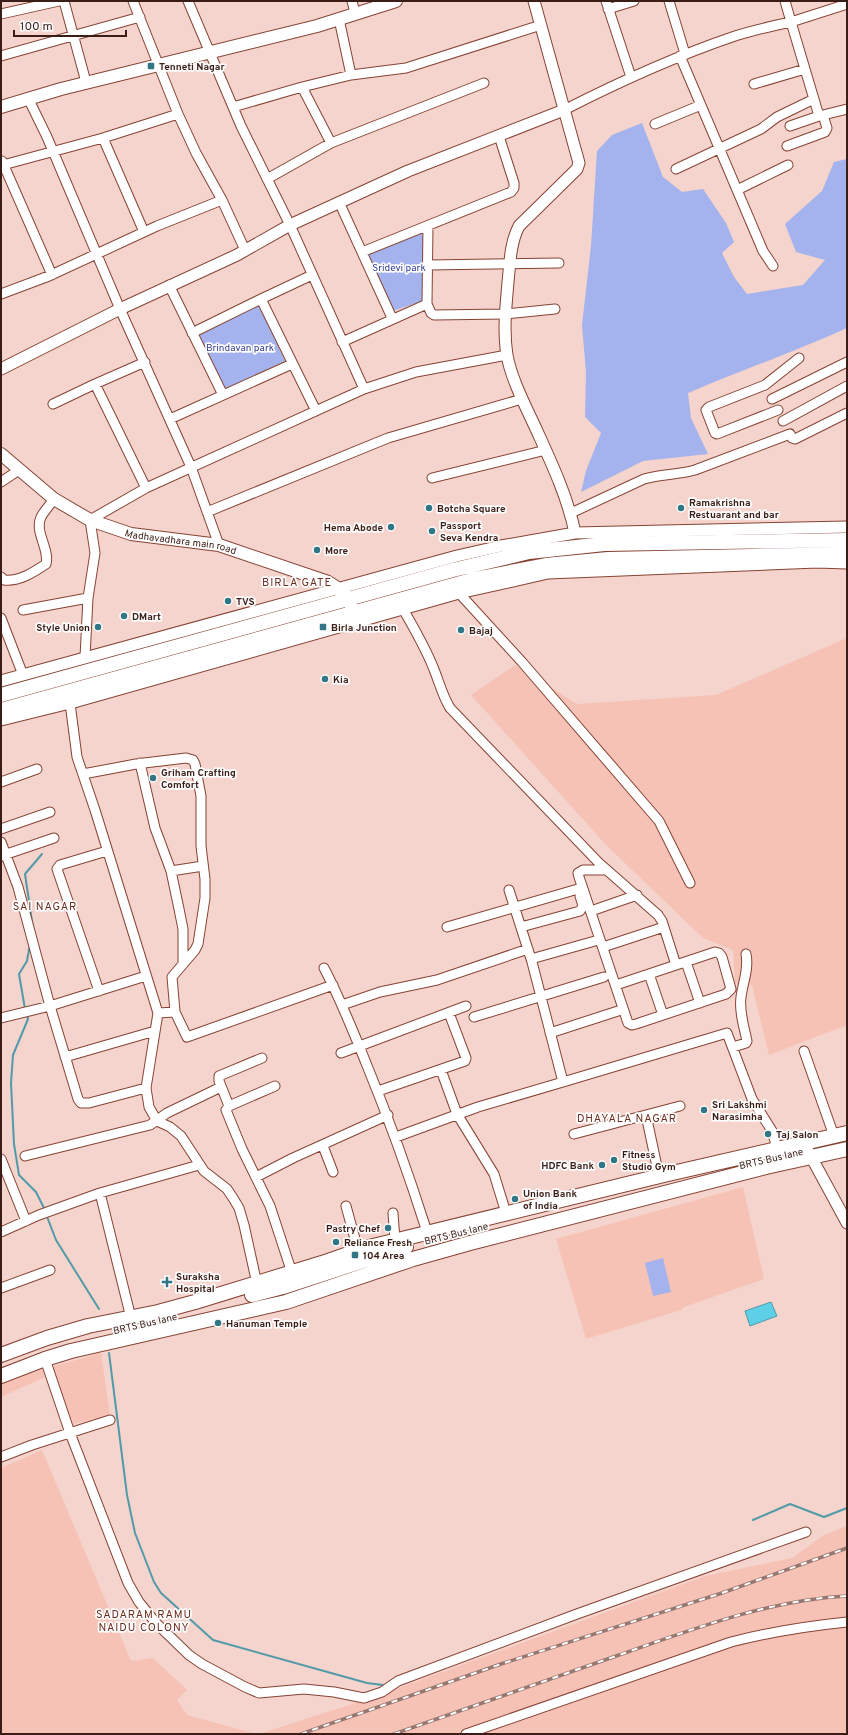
<svg xmlns="http://www.w3.org/2000/svg" width="848" height="1735" viewBox="0 0 848 1735" font-family="Overpass,sans-serif">
<style>
.built{fill:#f7c2b6}
.green{fill:#a4b2ed}
.water{fill:#5dcfe7;stroke:#539aa9}
.lines{fill:none;stroke-linecap:round;stroke-linejoin:round}
.stream{stroke:#539aa9;stroke-width:2}
.minor-casing{stroke:#864334;stroke-width:11}
.tertiary-casing{stroke:#864334;stroke-width:13}
.secondary-casing{stroke:#864334;stroke-width:14}
.primary-casing{stroke:#864334;stroke-width:16}
.minor{stroke:#fff;stroke-width:9}
.tertiary{stroke:#fff;stroke-width:11}
.secondary{stroke:#fff;stroke-width:12}
.primary{stroke:#fff;stroke-width:14}
.rail-casing{stroke:#977871;stroke-width:3.5}
.rail{stroke:#fdfdfd;stroke-width:2;stroke-dasharray:6;stroke-linecap:butt}
.poi-dot{fill:#317684;stroke:#fdfdfd;stroke-width:1.5}
.labels{text-anchor:middle;stroke-width:3.5;stroke-linejoin:round;paint-order:stroke}
.poi-label{font-size:10px;font-weight:bold;fill:#3b1d17;stroke:#fdfdfd;text-anchor:start}
.park-label{font-size:10px;fill:#343e92;stroke:#fdfdfd}
.street-label{font-size:10px;fill:#3b1d17;stroke:#fdfdfd}
.neighbourhood-label{font-size:11px;letter-spacing:1px;fill:#6c2c1e;stroke:#fdfdfd}
</style>
<rect width="100%" height="100%" fill="#f4d4cc"/>
<path class="built" d="M847 638V1025L769 1055 752 985 735 983 733 950 703 938 607 846 471 695 515 665 577 704 716 695Z
M743 1187 764 1279 684 1307 681 1310 586 1339 556 1239Z
M101 1353 110 1415 70 1425 51 1367Z
M42 1367 45 1377 1 1397V1384Z
M42 1450 131 1661 153 1658 187 1690 177 1700 187 1715 256 1734H1V1468Z
M847 1526V1734H259L374 1697 705 1576 792 1558 824 1535Z"/>
<path class="green" d="M642 123 663 177 682 192 703 189 726 223 734 242 722 253 734 277 747 294 803 285 825 260 796 252 785 224 822 191 834 162 847 159V327L845 329C793 352 740 371 688 393L691 418 708 454 643 461 581 492 586 471 601 433 585 417 586 372 582 325 591 246 597 151 612 135Z
M423 230 425 300 393 311 366 255Z
M259 304 285 361 222 391 196 334Z
M663 1258 671 1292 653 1296 645 1263Z"/>
<path class="water" d="M771 1302 777 1316 750 1326 745 1311Z"/>
<g class="lines">
<path class="stream" d="M33 928 25 874 42 854
M25 1009 19 974 27 961 30 944
M27 1015 28 1019 13 1055 11 1083 14 1144 19 1175 36 1192 45 1210
M46 1214 56 1240 99 1309
M109 1353 127 1495 135 1533 154 1582 161 1593 213 1640 367 1683 383 1685
M753 1520 790 1504 824 1517 847 1508"/>
<defs>
<path id="minor" d="M64 1 86 82
M133 1 178 114 196 153 222 200
M188 1 241 126 290 225 364 389
M352 1 355 13
M606 1 631 77
M669 1 685 54
M608 9 634 1
M1 14 59 1
M339 19 351 75
M1 56 140 17
M680 56 763 251 773 266
M754 84 805 69
M302 87 331 143
M28 98 47 137 120 309 191 467 219 545
M233 107 302 87 351 75 406 68 541 25
M564 110C619 82 676 56 735 36 753 30 772 26 791 22L785 1
M819 116 791 22 847 4
M655 124 701 105
M790 126 819 116 847 109
M103 138 144 232
M787 146 825 132 827 128 823 115
M2 161 52 275
M3 165 103 138 178 114
M676 169 761 129 777 117 814 99
M267 179 331 143 484 83
M737 190 788 165
M339 202 392 318
M362 252 511 192 514 188V183L499 136
M428 265 559 263
M169 285 223 395
M1 294 49 276 157 226 222 200 245 250
M261 299 312 275
M427 304 431 313 434 315 505 314 555 309
M192 333 261 299 316 411
M342 342 427 304 428 226
M145 362 95 384 146 488
M772 399 847 362
M53 404 95 384
M778 410 717 434 715 433 706 410 709 407 765 385 799 358
M170 419 292 364
M783 421 847 386
M432 478 546 450
M1 482 19 470
M207 512 388 438 522 399
M571 513 644 479C661 474 678 475 695 470L790 434 792 438 795 439 847 413
M1 577 4 580C19 582 34 572 46 564 50 549 34 532 41 517 44 511 50 505 54 499
M459 593 522 662 659 821 690 883
M403 609C414 628 425 647 433 667 439 681 442 695 450 708L600 864 658 915 662 921 676 965
M23 610 88 598
M1 618 23 675
M85 657 88 598 95 553 90 520 146 488 364 389 416 372 507 355
M70 703 77 757 95 810 158 1013 146 1088 149 1107 157 1121 170 1127 181 1136 204 1171 227 1189 233 1198 239 1208 244 1225 257 1284
M140 763 155 828 171 871 179 909 183 929V964
M83 774 136 764 186 758 193 760 195 764 201 796V846L205 879V898L198 944 195 950 172 977 175 1012
M1 782 37 769
M1 829 50 812
M1 842 18 887 50 1006 1 1018
M1 856 54 838
M607 870H583L578 873 579 877 628 1023 632 1025 636 1024 726 994 731 989 722 957 719 953 715 952 616 985
M171 871 203 866
M509 890 532 962 563 1082 727 1033 752 1099 772 1131 777 1148
M591 911 637 895
M447 927 578 889
M521 927 580 911 583 906 580 896
M603 947 664 927
M531 959 595 941
M686 962 700 1003
M324 968C340 998 353 1031 366 1063 389 1119 409 1175 427 1232
M649 974 663 1015
M99 991 57 869 60 865 107 851
M342 1005 380 992 437 980 528 949
M158 1013 175 1012 187 1037 333 985
M474 1017 604 977
M550 1033 618 1011
M733 1047 746 1043 747 1041C744 1027 739 1011 741 997 743 982 749 969 746 954
M804 1051 834 1136
M341 1053 466 1006
M65 1057 155 1031
M441 1070 457 1114 494 1174 506 1213
M275 1086 229 1106 226 1110 242 1149 270 1206 292 1273
M146 1088 89 1103H81L78 1099 50 1006 146 976
M378 1091 465 1061 466 1058 449 1013
M229 1106 219 1081V1076L262 1058
M646 1115 659 1176
M574 1134 680 1106
M396 1137 478 1107 563 1082
M323 1146 333 1172
M25 1156 150 1125 167 1113 221 1087
M1 1159 26 1221
M256 1177 293 1158 388 1115
M100 1193 131 1318
M346 1206 358 1250
M393 1213 395 1240
M1 1232 39 1215 100 1193 199 1165
M1 1288 50 1270
M45 1359 70 1433 128 1583 139 1602 156 1623 189 1655 202 1664 245 1687 259 1693 304 1689 334 1692 364 1698 382 1692 398 1681 577 1614 806 1532
M1 1457 32 1445 110 1420
M466 1734 731 1642C770 1632 808 1626 847 1622"/>
<path id="tertiary" d="M534 1 579 163 577 169 519 226C510 243 510 264 508 282 506 306 503 331 507 355 511 379 527 409 537 431 552 464 568 498 575 533
M1 369 120 309 237 255 290 225 408 171 564 110
M1 681 457 556 501 546 575 533 847 527
M1 720 74 702 459 593 548 573 817 562 847 563
M808 1151 847 1223"/>
<g id="secondary">
<path d="M1 107 61 89 317 26 396 1"/>
<path id="s1" d="M1 454 54 499 90 520 131 534 219 545 328 582C350 595 349 599 356 622"/>
</g>
<path id="primary" d="M1 695 453 570 529 552 604 544 847 540
M1 710 475 579 546 565 608 559 847 554
M252 1295 283 1287 406 1247
M1 1355 47 1338 88 1326 158 1312 195 1302 322 1263 365 1248 668 1174 847 1133
M1 1376 45 1359 71 1351 286 1302 413 1259 470 1243 766 1167 847 1149"/>
</defs>
<use href="#minor" class="minor-casing"/>
<use href="#tertiary" class="tertiary-casing"/>
<use href="#secondary" class="secondary-casing"/>
<use href="#primary" class="primary-casing"/>
<use href="#minor" class="minor"/>
<use href="#tertiary" class="tertiary"/>
<use href="#secondary" class="secondary"/>
<use href="#primary" class="primary"/>
<defs>
<path id="rail" d="M301 1734 501 1664 722 1593 847 1548
M394 1734C469 1708 544 1681 619 1655 693 1629 769 1600 847 1596"/>
</defs>
<use href="#rail" class="rail-casing"/>
<use href="#rail" class="rail"/>
</g>
<g class="poi-dot">
<rect x="147" y="62" width="8" height="8" rx="2"/>
<circle cx="429" cy="508" r="4"/>
<circle cx="681" cy="508" r="4"/>
<circle cx="391" cy="527" r="4"/>
<circle cx="432" cy="531" r="4"/>
<circle cx="317" cy="550" r="4"/>
<circle cx="228" cy="601" r="4"/>
<circle cx="124" cy="616" r="4"/>
<circle cx="98" cy="627" r="4"/>
<rect x="319" y="623" width="8" height="8" rx="2"/>
<circle cx="461" cy="630" r="4"/>
<circle cx="325" cy="679" r="4"/>
<circle cx="153" cy="778" r="4"/>
<circle cx="704" cy="1110" r="4"/>
<circle cx="768" cy="1134" r="4"/>
<circle cx="614" cy="1160" r="4"/>
<circle cx="602" cy="1165" r="4"/>
<circle cx="515" cy="1199" r="4"/>
<circle cx="388" cy="1228" r="4"/>
<circle cx="336" cy="1242" r="4"/>
<rect x="351" y="1251" width="8" height="8" rx="2"/>
<path d="M165 1276h4v4h4v4h-4v4h-4v-4h-4v-4h4z"/>
<circle cx="218" cy="1323" r="4"/>
</g>
<g class="labels">
<g class="poi-label">
<text x="159" y="70">Tenneti Nagar</text>
<text x="689" y="506">Ramakrishna<tspan x="689" dy="12">Restuarant and bar</tspan></text>
<text x="437" y="512">Botcha Square</text>
<text x="440" y="529">Passport<tspan x="440" dy="12">Seva Kendra</tspan></text>
<text x="383" y="531" text-anchor="end">Hema Abode</text>
<text x="325" y="554">More</text>
<text x="236" y="605">TVS</text>
<text x="132" y="620">DMart</text>
<text x="90" y="631" text-anchor="end">Style Union</text>
<text x="331" y="631">Birla Junction</text>
<text x="469" y="634">Bajaj</text>
<text x="333" y="683">Kia</text>
<text x="161" y="776">Griham Crafting<tspan x="161" dy="12">Comfort</tspan></text>
<text x="712" y="1108">Sri Lakshmi<tspan x="712" dy="12">Narasimha</tspan></text>
<text x="776" y="1138">Taj Salon</text>
<text x="622" y="1158">Fitness<tspan x="622" dy="12">Studio Gym</tspan></text>
<text x="594" y="1169" text-anchor="end">HDFC Bank</text>
<text x="523" y="1197">Union Bank<tspan x="523" dy="12">of India</tspan></text>
<text x="380" y="1232" text-anchor="end">Pastry Chef</text>
<text x="344" y="1246">Reliance Fresh</text>
<text x="363" y="1259">104 Area</text>
<text x="176" y="1280">Suraksha<tspan x="176" dy="12">Hospital</tspan></text>
<text x="226" y="1327">Hanuman Temple</text>
</g>
<g class="park-label">
<text x="399" y="271">Sridevi park</text>
<text x="240" y="351">Brindavan park</text>
</g>
<g class="street-label">
<text dy="4" stroke="none"><textPath href="#s1" startOffset="205">Madhavadhara main road</textPath></text>
<text transform="translate(771 1158) rotate(-13)" y="4">BRTS Bus lane</text>
<text transform="translate(456 1233) rotate(-14)" y="4">BRTS Bus lane</text>
<text transform="translate(145 1323) rotate(-13)" y="4">BRTS Bus lane</text>
</g>
<g class="neighbourhood-label">
<text x="297" y="586">BIRLA GATE</text>
<text x="45" y="910">SAI NAGAR</text>
<text x="627" y="1122">DHAYALA NAGAR</text>
<text x="144" y="1618">SADARAM RAMU<tspan x="144" dy="13">NAIDU COLONY</tspan></text>
</g>
</g>
<rect width="848" height="1735" fill="none" stroke="#3b1d17" stroke-width="4"/>
<path d="M14 30v6h112v-6" fill="none" stroke="#3b1d17" stroke-width="2"/>
<text x="20" y="30" font-size="12" fill="#3b1d17" stroke="#fdfdfd" stroke-width="3" paint-order="stroke">100 m</text>
</svg>
